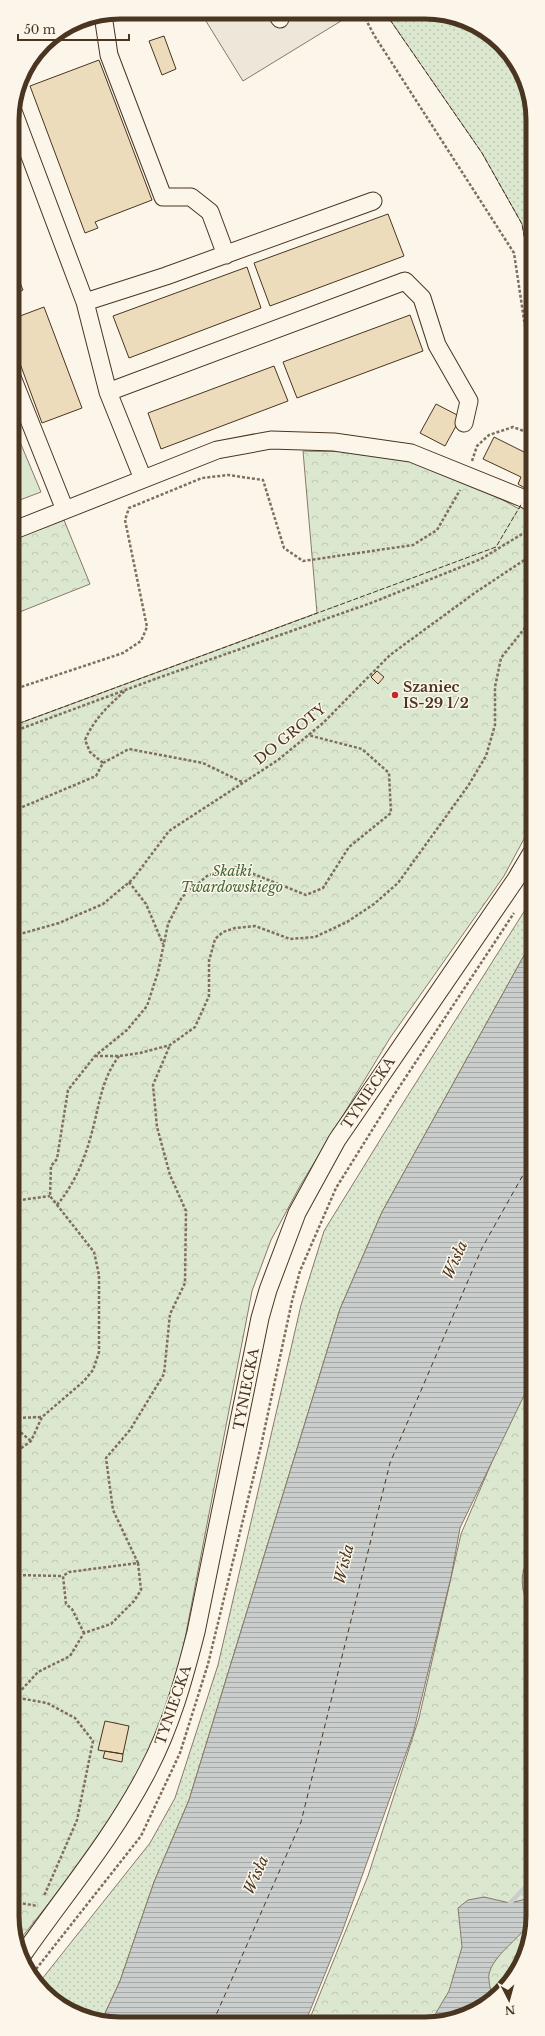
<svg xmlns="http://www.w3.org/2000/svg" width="545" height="2036" viewBox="0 0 545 2036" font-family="'Libre Baskerville',serif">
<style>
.grass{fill:url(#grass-dots);stroke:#887966}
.forest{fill:url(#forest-crowns);stroke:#887966}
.garden{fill:#dce7d0;stroke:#887966}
.parking{fill:#ede7d9;stroke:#887966}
.water{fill:url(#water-rules);stroke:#887966}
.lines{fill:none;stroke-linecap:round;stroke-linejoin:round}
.stream{stroke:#c9cecd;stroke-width:4.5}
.ferry{stroke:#4a3520;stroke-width:1;stroke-dasharray:5 4;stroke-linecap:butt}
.building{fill:#ecdcbc;stroke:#4a3520}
.minor-casing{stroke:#4a3520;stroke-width:19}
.path{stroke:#7f6f5c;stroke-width:2.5;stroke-dasharray:3 2;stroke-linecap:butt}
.minor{stroke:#fbf6e9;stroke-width:17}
.fence{stroke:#4a3520;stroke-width:1;stroke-dasharray:5 2;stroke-linecap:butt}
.poi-dot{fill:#c62828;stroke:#fbf6e9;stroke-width:1.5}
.labels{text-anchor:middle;stroke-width:3;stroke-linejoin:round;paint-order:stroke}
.poi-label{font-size:14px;font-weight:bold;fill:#4a3520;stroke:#fbf6e9;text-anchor:start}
.street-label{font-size:14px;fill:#4a3520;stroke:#fbf6e9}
.park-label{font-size:14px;font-style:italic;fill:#436837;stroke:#fbf6e9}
.water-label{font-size:15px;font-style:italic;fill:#4a3520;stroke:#fbf6e9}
.rim{fill:none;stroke:#4a3520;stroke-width:5}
</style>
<defs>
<pattern id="grass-dots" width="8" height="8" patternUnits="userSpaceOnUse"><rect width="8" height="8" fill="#dce7d0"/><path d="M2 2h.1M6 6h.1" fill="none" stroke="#bec7b2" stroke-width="1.8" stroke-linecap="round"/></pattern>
<pattern id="forest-crowns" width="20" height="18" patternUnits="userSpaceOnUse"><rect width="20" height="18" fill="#dce7d0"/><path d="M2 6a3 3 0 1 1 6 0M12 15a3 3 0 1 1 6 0" fill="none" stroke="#bec7b2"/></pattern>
<pattern id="water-rules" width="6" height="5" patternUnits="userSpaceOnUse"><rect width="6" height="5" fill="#c9cecd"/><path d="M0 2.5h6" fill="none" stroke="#a5a8a6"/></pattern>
</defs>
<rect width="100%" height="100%" fill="#fbf6e9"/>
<path class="grass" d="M386 14H446L501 44 522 73 532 106V278L522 224 482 153Z
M532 899V941L382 1212 340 1309 189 1800 154 1882 120 1981 101 2022 66 2010 39 1987 38 1984 150 1843 175 1798 218 1665 301 1305 324 1231 393 1119Z"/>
<path class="forest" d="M303 451C326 452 360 450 383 455 426 463 481 487 519 509L521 506 532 513V824L504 876 390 1038 300 1186 271 1240 252 1291 182 1654C173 1684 166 1713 153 1741 120 1816 69 1878 18 1942L13 1930 12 726 317 613Z
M64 520 90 584 12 615V540Z
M533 1366V1922L525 1957 506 1987 479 2010 439 2023H308L368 1876 419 1718 461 1534Z"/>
<path class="garden" d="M12 423 41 492 12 503Z"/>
<path class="parking" d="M201 13H336L341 21 243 81Z"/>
<path class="water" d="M532 941 533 1377 460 1528 451 1577 413 1734 342 1932 305 2023 101 2022 120 1981 154 1882 189 1800 340 1309 382 1212Z
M533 1552V1620C524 1593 514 1578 533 1552Z
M484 1897 510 1903 530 1898C544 1930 496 1945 489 1974 488 1980 491 1991 492 1998 476 2012 452 2023 430 2023L449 1991 462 1947 458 1908 468 1900Z"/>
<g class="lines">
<path class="stream" d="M510 1903 533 1879"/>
<path class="ferry" d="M213 2022 301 1822 390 1463 482 1248 532 1159"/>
</g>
<path class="building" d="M164 36 176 69 162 75 149 41Z
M99 60 152 200 95 222 98 228 85 233 30 86Z
M388 214 404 256 270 306 254 263Z
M12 263 23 290 12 295Z
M247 267 261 308 129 358 113 316Z
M44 307 82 408 42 423 12 342V319Z
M410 315 423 351 297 398 283 362Z
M274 366 288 401 161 449 148 413Z
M436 404 461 417 445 446 420 433Z
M494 437 532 456V482L528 490 518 484 521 477 483 459Z
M377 671 384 677 378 684 371 677Z
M105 1721 129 1726 123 1754 98 1750Z
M105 1751 123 1754 122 1762 103 1758Z"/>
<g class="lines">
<defs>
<path id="minor" d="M276 13 280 19
M103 15 109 55 163 197H191L210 212 226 255
M13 111 85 302 108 392 143 479
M85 302 166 276 373 201
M12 377 65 510
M108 392 405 281 422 298 437 345 469 401 464 423
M12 531 217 450 271 440 334 442 411 453 525 499 532 503
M24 1953C66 1893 114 1836 148 1770 171 1726 184 1679 196 1632L260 1318 268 1290 297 1213 337 1140 516 879 532 852"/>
</defs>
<use href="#minor" class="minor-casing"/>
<path class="path" d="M363 14 374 35 514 253 532 373
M472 461 477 446 489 435 513 427 529 433 532 428
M12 690 123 653 141 641 147 627 125 520 129 508 202 478 228 475 263 480 284 548 303 561 413 545 437 530 460 490
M12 732 155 679 371 603 481 559 532 528
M103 763 129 749 203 763 242 782
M13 811 96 776 103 763 90 752 85 740C94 719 109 705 126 690
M129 882 146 904 163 944
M13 936 59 923 103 904 133 879 169 831 278 760 323 723 390 655 476 592 532 555
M95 1056H119L140 1053 170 1045 195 1027 209 996V961L215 939 223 932 235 928 255 926 290 939 315 937 347 922 374 904 398 883 468 786 486 756 495 725V687L501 658 532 619
M13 1201 50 1196
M57 1205C76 1182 86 1156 93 1128 100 1101 102 1079 119 1056
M13 1418 42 1417
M13 1426 31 1441
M13 1454 31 1441 42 1417 84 1381 93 1370 99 1352V1275L94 1252 50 1196 51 1166 57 1159 68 1090 95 1056 127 1030 147 1006 158 972 168 924 182 897 207 876 236 867 306 895 323 888 349 847 391 813 389 773 362 749 308 735
M138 1563 113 1510 106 1458 130 1430 164 1374 170 1314 185 1283 186 1211 170 1175 157 1127 153 1085 170 1045
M13 1575 63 1576
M13 1697 47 1703 75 1718 93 1741 77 1820 44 1896
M15 1697 38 1672 70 1656 84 1633 111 1624 134 1601 141 1590 138 1563 69 1572 63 1576 66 1604 72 1609 84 1633
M13 1902 38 1906
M33 1973 141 1836 180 1753 208 1664 261 1446 292 1301 300 1271 336 1188 394 1095 514 913"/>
<use href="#minor" class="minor"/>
<path class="fence" d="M386 14 482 153 522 224 532 278
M12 726 496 547 522 503"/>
</g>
<circle class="poi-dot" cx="395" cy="695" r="4"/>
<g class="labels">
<g class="poi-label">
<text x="403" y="692">Szaniec<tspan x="403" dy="16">IS-29 1/2</tspan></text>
</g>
<g class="street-label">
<text transform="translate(290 734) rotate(-39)" y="5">DO GROTY</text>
<text transform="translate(368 1093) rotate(-56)" y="5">TYNIECKA</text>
<text transform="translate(246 1389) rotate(-79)" y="5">TYNIECKA</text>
<text transform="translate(173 1705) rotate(-71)" y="5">TYNIECKA</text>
</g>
<g class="park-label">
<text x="232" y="876">Skałki<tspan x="232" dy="16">Twardowskiego</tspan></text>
</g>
<g class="water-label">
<text transform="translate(455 1260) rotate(-66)" y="5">Wisła</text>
<text transform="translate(344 1564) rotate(-76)" y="5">Wisła</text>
<text transform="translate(256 1875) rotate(-66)" y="5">Wisła</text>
</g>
</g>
<path d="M0 0H545V2036H0ZM120 19H425A101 101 0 0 1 526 120V1916A101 101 0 0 1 425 2017H120A101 101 0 0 1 19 1916V120A101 101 0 0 1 120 19Z" fill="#fbf6e9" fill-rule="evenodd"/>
<path class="rim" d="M120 19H425A101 101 0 0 1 526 120V1916A101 101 0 0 1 425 2017H120A101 101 0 0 1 19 1916V120A101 101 0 0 1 120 19Z"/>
<g transform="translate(509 2000) rotate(174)" stroke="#fbf6e9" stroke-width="3" paint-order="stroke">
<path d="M0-3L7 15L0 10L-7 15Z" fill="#4a3520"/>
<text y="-6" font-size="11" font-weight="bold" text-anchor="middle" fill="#4a3520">N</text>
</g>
<path d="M18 34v6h111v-6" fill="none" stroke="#4a3520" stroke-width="2"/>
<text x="24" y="34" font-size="12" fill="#4a3520" stroke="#fbf6e9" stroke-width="3" paint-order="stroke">50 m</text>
</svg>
